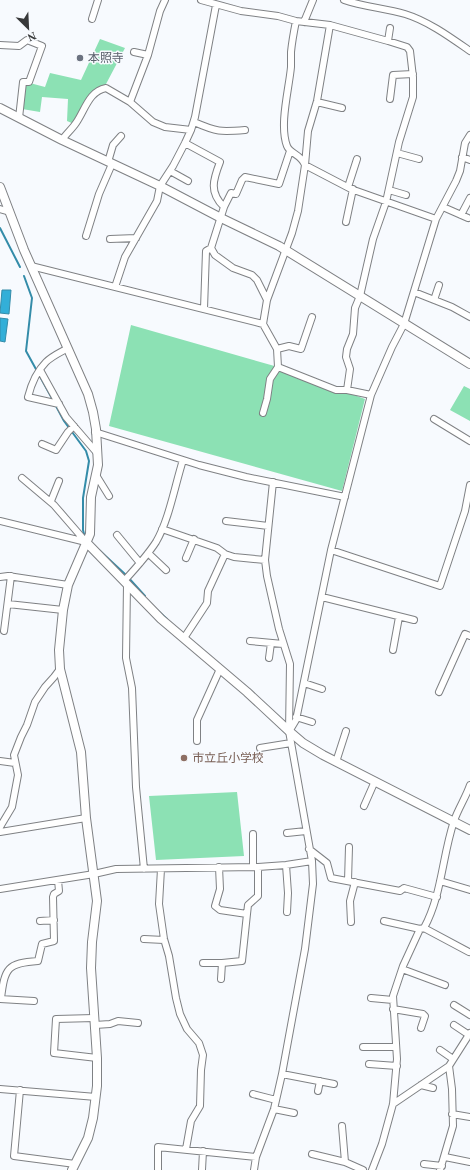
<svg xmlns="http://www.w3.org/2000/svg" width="470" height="1170" viewBox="0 0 470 1170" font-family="'Times New Roman','Noto Sans JP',serif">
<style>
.green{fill:#8ce1b4}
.water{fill:#33afd8;stroke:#348ca9}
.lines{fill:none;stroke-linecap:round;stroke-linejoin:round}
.stream{stroke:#348ca9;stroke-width:2}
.minor-casing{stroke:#7f8184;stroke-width:8}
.tertiary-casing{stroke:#7f8184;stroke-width:10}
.minor{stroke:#fff;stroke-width:6}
.tertiary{stroke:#fff;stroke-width:8}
.worship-dot{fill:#6b7280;stroke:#f7fafe;stroke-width:1.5}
.education-dot{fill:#8d6e63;stroke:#f7fafe;stroke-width:1.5}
.labels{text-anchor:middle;stroke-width:3;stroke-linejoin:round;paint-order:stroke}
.worship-label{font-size:12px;fill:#5b616d;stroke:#f7fafe;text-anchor:start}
.education-label{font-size:12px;fill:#785e54;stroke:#f7fafe;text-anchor:start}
</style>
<rect width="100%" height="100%" fill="#f7fafe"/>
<path class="green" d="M100 39 125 48 106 84 97 90 74 124 67 121 68 99 42 97 40 112 22 109 26 82 45 87 50 73 81 80Z
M131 325 278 367 365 399 342 491 109 426Z
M464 386 470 389V421L450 410Z
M237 792 244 856 156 860 149 796Z"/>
<path class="water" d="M2 290H11L9 314 0 313Z
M0 318 8 319 5 342 0 341Z"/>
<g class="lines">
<path class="stream" d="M0 228 20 267
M24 276 32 298 26 351 54 402
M56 406 64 421 86 451 89 461 83 498V530L84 534 86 536
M99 550 126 575 145 596
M157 610 167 619"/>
<defs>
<path id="minor" d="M201 0 241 11 278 16 296 21 330 25 388 41 390 28
M344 0C364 7 385 8 405 14 428 21 450 37 470 51
M92 19 98 0
M296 21C294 31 292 42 291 52 291 57 291 62 291 67 289 89 279 125 287 146 290 154 301 154 305 165L351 189 436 219
M304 22 313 0
M0 45 19 46 27 40 42 46 29 82H23L19 118
M148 55 160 11 165 0
M390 99 393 75 413 74
M130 102 148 55 134 52
M317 102 342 108
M194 122C217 132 220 132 245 130
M62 140C66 134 72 129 76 123 85 110 89 91 106 88L130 102 153 122 165 127 191 130
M185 143 220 162C213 180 209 192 224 207L211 248 206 251 204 309
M397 153 419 159
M462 157 470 160
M108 162 113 145 121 136
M170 171 188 181
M348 187 357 159
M389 190 406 195
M224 207 231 193 236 194 242 180 245 177 279 184 290 151
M443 207 468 218
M0 209 10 212
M461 215 470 198
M346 222 353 189
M86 236 99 194 112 164
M110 239 136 238
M211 248 215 255 233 268 252 275 257 280 267 300
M31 266 263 324 277 349 278 367 336 390H347L371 395
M115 287 125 257 157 201 160 186 173 166 185 143 191 130 195 117 216 5
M414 292 452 307 470 317
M434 300 439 285
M263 324 267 300 292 233 298 211 305 165 308 131 317 101 330 25
M277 349 289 346 301 349 312 317
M40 370 66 417 97 453
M347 390 350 369 346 357 347 349 353 334 355 308 360 296 373 239 386 202 399 142 413 97V77L410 51 407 47 388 41
M59 404 28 397C31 385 37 371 46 362 52 356 61 352 68 348
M263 413 267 399 270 379 278 367
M434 419 470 441
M95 432 199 465 246 477 345 497
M42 444 56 450 68 432 74 426
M96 475 109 496
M22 478 54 505 86 542
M51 501 59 481
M0 521 86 542
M226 521 268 526
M162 529 217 548 225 554 234 557 265 560
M117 535 140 563
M331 550 440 586 465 511 470 485
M148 553 166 570
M186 558 194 539
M0 577 8 576 68 585
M124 581C135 569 147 556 156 542 169 520 175 485 183 460
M127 584 126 658 132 688 136 787 144 869
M322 597 414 620
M8 604 63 610
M4 631 11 576
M184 638 207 603 208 591 225 554
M250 641 283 644
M393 650 399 617
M269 658 271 643
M304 683 322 689
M439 692 465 634 470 636
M296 717 312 722
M290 730 296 720 331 550 371 395 392 347 404 324 436 219 456 181 460 171 465 143 470 135
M197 741V720L220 669
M260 748 291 743
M0 761 15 763
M336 762 346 731
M364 806 375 781
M0 827 12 807 18 775 14 755 21 737 27 725 35 702 45 687 54 677 60 669
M0 832 86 818
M287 833 306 831
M253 834V867
M309 849 327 863 331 878 400 891 404 888 437 897
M286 865 288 893 287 912
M161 869 159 904 164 939 169 956 176 998 180 1014 187 1029 199 1043 203 1055 201 1070 200 1106 191 1121 186 1149
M348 881 349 847
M440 881 470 890
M0 889 94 874 116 869 258 867 286 865 312 861
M247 914 248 905 258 896V867
M40 921 54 920
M384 921 420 929
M351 922 350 901 355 882
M424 928 469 952
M144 939 164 940
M203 963H222L242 961 247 914 220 910 215 906 220 889 219 867
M402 969 445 985
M221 979 222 963
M1 998C5 968 7 963 38 961L42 944 54 941 53 897 54 894 59 891 58 880
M371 998 393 1000
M0 999 34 1001
M454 1005 470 1015
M393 1009 423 1014 425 1016 421 1028
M94 1018 56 1019 54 1053 97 1058
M95 1025 110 1024 118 1021 138 1023
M454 1025 469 1035
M363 1047H396
M440 1050 453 1059
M369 1064 397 1066
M282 1074 334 1084
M421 1085 433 1088
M0 1089 96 1097
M20 1090 14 1156 75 1164
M318 1091 320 1081
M253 1094 276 1100
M393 1104 449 1066 470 1033
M274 1109 294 1113
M452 1114 470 1117
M342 1126 345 1162
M312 1154 345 1162 363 1170
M445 1157 470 1162
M424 1164 442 1166
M158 1170V1147L256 1157
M202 1170 203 1151
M254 1170 256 1157 274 1109 282 1074 305 949 313 884 312 861 289 731 290 664 279 629 267 576 265 560 273 482
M372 1170 382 1144 393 1104 397 1059 393 996 403 966 420 929 424 928C442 895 442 857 454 821 458 809 466 797 470 785
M440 1170 453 1126 452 1089 449 1066"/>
<path id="tertiary" d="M0 108 62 140 160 186 221 218 279 246 470 364
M0 187 24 250 88 394 93 412 96 429 98 465 91 497 90 534 68 585 63 610 59 650 60 669 81 752 86 818 97 901 92 942 91 968 97 1058V1086L93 1118 88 1138 72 1170
M86 542 161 619 247 692 289 731 303 743 323 755 470 830"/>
</defs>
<use href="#minor" class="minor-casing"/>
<use href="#tertiary" class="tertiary-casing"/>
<use href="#minor" class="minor"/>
<use href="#tertiary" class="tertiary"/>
</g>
<circle class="worship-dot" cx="80" cy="58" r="4"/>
<circle class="education-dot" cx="184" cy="758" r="4"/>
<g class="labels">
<g class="worship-label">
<text x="88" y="62">本照寺</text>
</g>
<g class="education-label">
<text x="192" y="762">市立丘小学校</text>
</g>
</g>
<g transform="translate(28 28) rotate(156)" stroke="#f7fafe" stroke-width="3" paint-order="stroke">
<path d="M0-3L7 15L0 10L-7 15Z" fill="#38393a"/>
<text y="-6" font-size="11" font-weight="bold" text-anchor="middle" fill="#38393a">N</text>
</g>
</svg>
